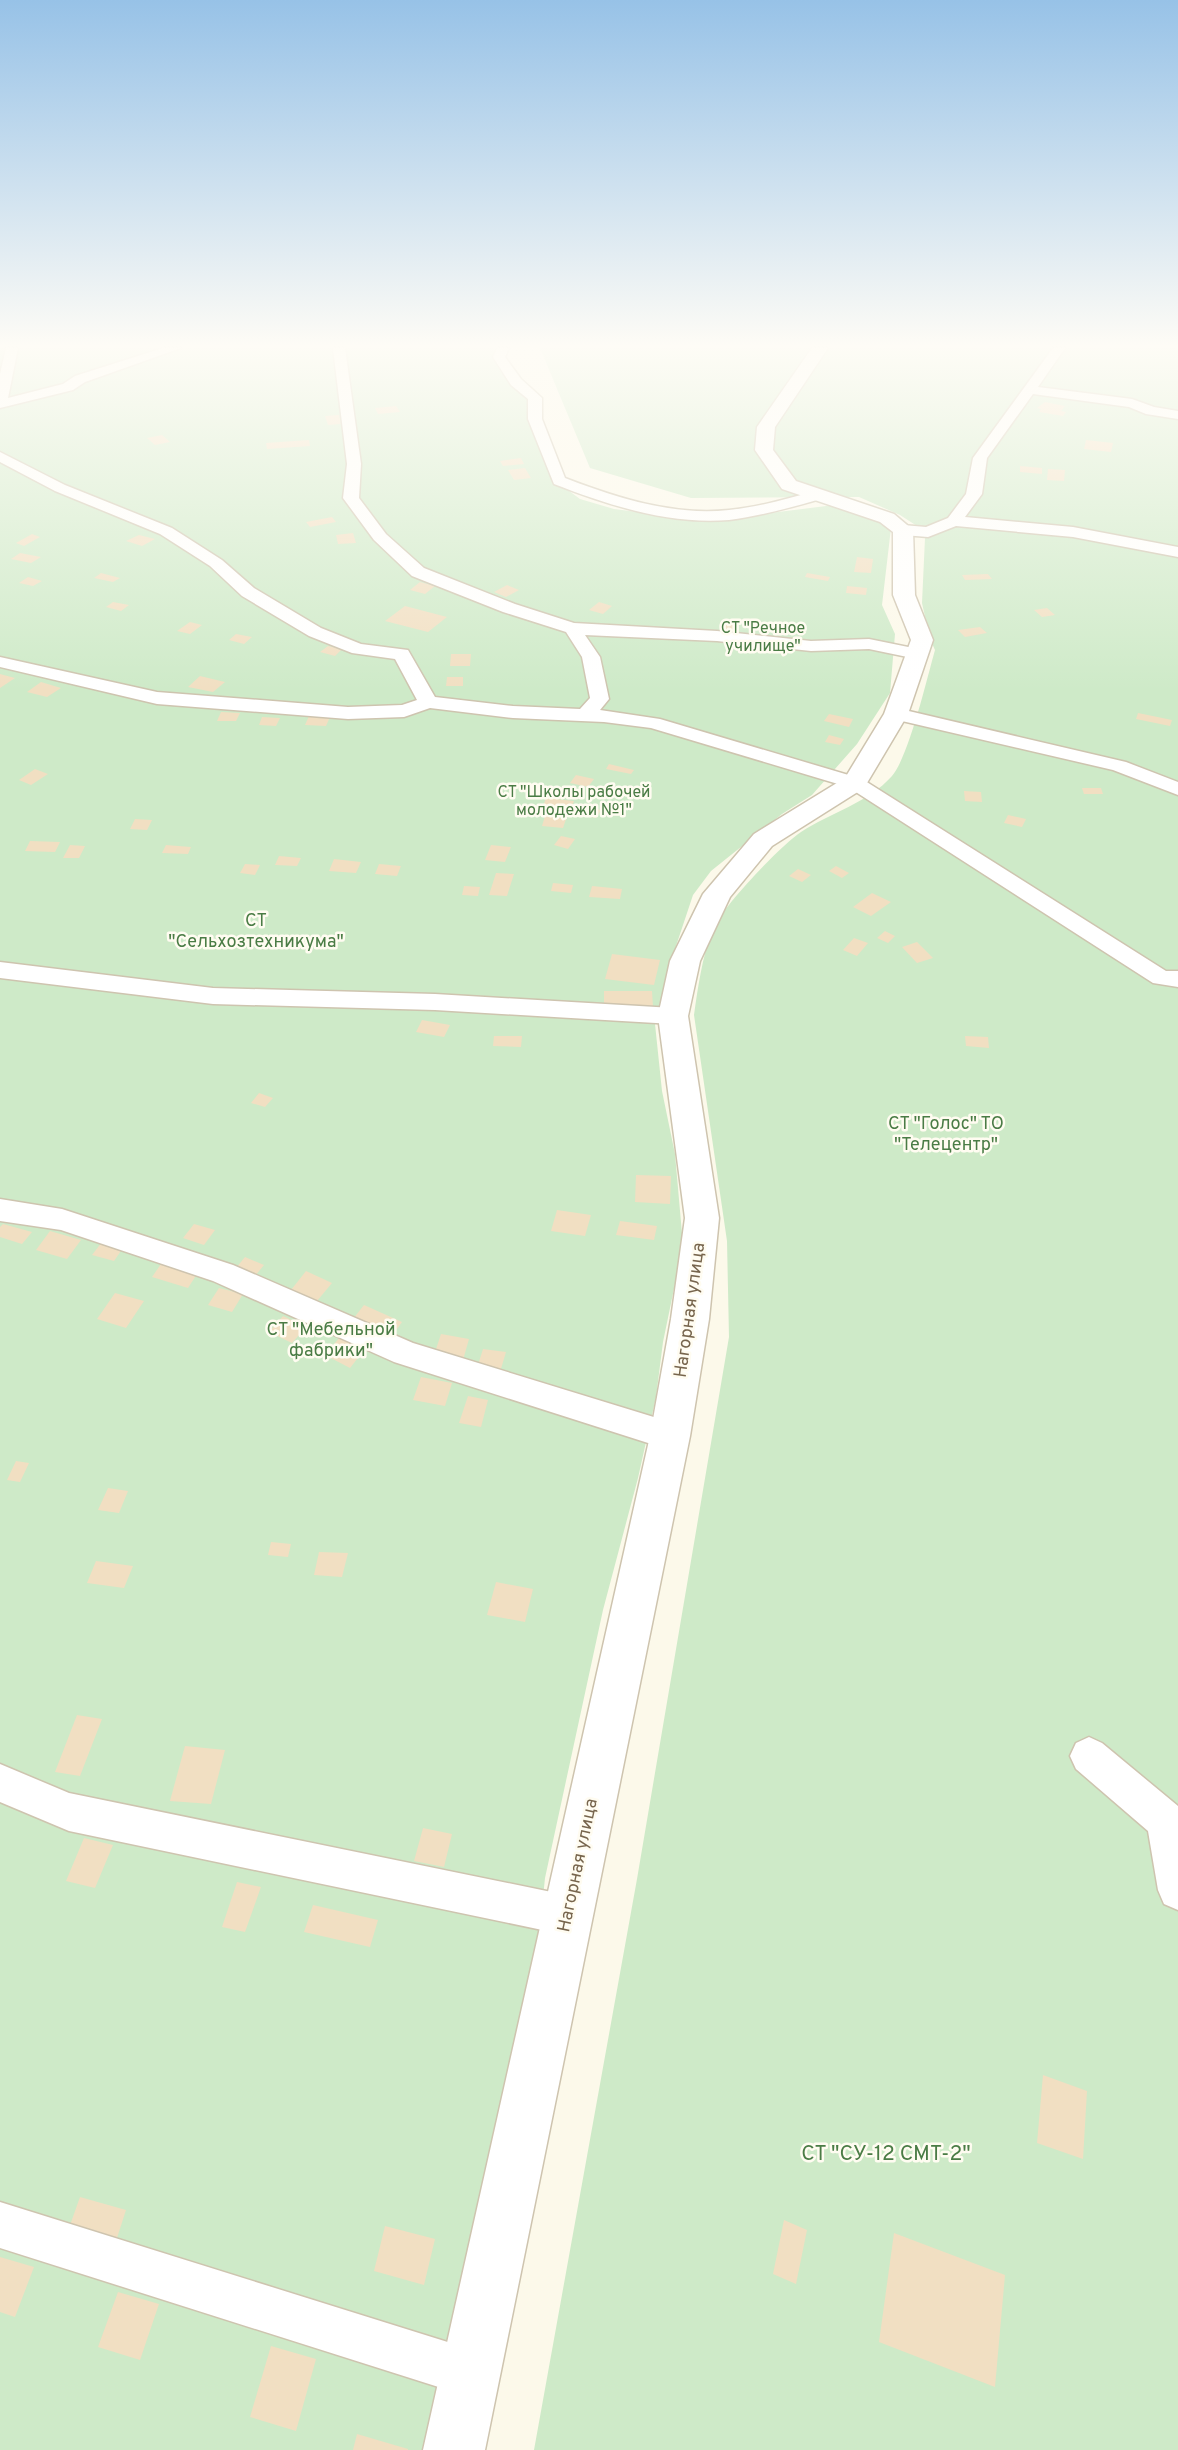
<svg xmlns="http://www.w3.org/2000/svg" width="1178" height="2450" viewBox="0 0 1178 2450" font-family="Overpass,sans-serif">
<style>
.green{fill:#ceeac8}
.building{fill:#f1dfc2}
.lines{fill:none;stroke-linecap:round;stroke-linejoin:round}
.minor-casing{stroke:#cec4af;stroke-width:3}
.tertiary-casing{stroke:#cec4af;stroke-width:3}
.minor{fill:#fff;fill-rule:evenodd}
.tertiary{fill:#fff;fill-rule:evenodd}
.labels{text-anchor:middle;stroke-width:5;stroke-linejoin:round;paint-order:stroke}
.far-park-label{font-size:16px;fill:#4a7c45;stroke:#fffcf1}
.park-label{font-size:18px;fill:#4a7c45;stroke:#fffcf1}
.street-label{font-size:18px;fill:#77654d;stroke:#fffcf1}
.near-park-label{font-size:21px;fill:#4a7c45;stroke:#fffcf1}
</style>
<rect width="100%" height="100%" fill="#fcf9ea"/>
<path class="green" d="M0 348H498L496 354 528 396 543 439 544 462 557 482 580 499 614 509 661 515 731 518 834 505 866 515 891 528 882 605 895 634 890 693 857 744 812 795 782 814 711 871 693 895 667 973 655 1024 662 1091 675 1154 683 1245 663 1342 656 1397 638 1478 603 1610 545 1878 533 1993 442 2450H0Z
M540 348H1178V2450H534L637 1879 729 1337 727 1241 694 1015C698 987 702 958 712 931 720 909 780 846 801 832 830 813 868 803 892 776 909 756 927 678 935 650L930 639 922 603 925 538 917 526 900 515 859 497 691 498 590 468Z"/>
<path class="building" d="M1045 402 1065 406 1061 411 1066 412 1063 416 1039 412 1041 409 1037 408Z
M396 406 400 412 378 414 375 408Z
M339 415 341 424 328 425 325 416Z
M162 435 170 442 155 445 147 438Z
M309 440 310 446 267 449 266 443Z
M1086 440 1113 443 1111 452 1084 449Z
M521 458 524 464 503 466 500 461Z
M1020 466 1042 468V474L1020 472Z
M525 468 531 478 514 480 508 470Z
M1048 469 1065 470 1064 481 1047 480Z
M332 517 336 522 310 527 306 522Z
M353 533 356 543 338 544 336 535Z
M32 534 40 537 24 546 16 543Z
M139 535 155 539 142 546 126 541Z
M20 553 41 557 31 563 11 559Z
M857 557 873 559 871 573 854 572Z
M101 573 120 578 113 582 94 578Z
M807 573 830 577 828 581 805 577Z
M988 574 992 579 965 580 962 575Z
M28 577 42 581 33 586 19 583Z
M420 582 435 586 425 594 410 590Z
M507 585 519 590 506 597 494 592Z
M847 586 867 588 866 595 846 593Z
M113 602 129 605 121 611 106 607Z
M599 602 612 606 603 614 589 610Z
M405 606 447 617 428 632 385 621Z
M1047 608 1055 615 1042 617 1034 610Z
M728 621 739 622 734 632 723 630Z
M190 622 202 625 190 634 177 631Z
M980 627 987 633 965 637 958 630Z
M236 634 252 637 244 644 229 640Z
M328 646 342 649 335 656 320 652Z
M451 654H471L470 666H450Z
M0 674 15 678 0 688Z
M200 676 225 682 213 692 188 687Z
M447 677H463V686H446Z
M41 682 61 688 47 697 27 692Z
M221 712 240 713 236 721H217Z
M1138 713 1172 720 1170 726 1136 719Z
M829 714 853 719 849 727 824 721Z
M309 716 330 717 326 726 305 725Z
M262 717 280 718 276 726 259 725Z
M829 735 844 739 840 745 825 742Z
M609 764 634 770 631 774 606 769Z
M35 769 48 774 31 785 19 780Z
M576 775 594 779 588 787 570 783Z
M1082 788H1101L1103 794H1084Z
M964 791 981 792 982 802 965 801Z
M546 798 574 801 570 812 542 809Z
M588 807 601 810 596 818 582 815Z
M1008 815 1026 819 1022 827 1004 823Z
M545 816 566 819 563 828 542 826Z
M135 819 152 820 147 830 130 829Z
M561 836 575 839 568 849 554 845Z
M30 841 60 842 55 852 25 851Z
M70 845 85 846 79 858H63Z
M166 845 191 847 188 854 162 853Z
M491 845 511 847 505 862 485 860Z
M279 856 301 858 297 866 275 865Z
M334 859 361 862 356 873 329 871Z
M245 864 260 865 255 875 240 873Z
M379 864 401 866 397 876 375 874Z
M836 866 849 873 842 878 829 871Z
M798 869 811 875 802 882 789 876Z
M496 873 514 874 507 896 489 895Z
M553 883 573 885 571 893 551 891Z
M464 886 480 887 478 896 462 895Z
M592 886 622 889 620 899 589 897Z
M872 893 891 902 871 916 853 907Z
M885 931 895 936 888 943 877 938Z
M854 938 868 943 857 956 843 950Z
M917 942 933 958 917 963 902 947Z
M612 954 660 960 654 985 605 979Z
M604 991H652L653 1007H604Z
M422 1020 450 1025 444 1037 416 1032Z
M494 1036H522L521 1047 493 1046Z
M965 1036 988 1037 989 1048 966 1046Z
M259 1093 273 1098 265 1107 251 1103Z
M636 1175 671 1176 670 1204 635 1202Z
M557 1210 591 1215 585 1236 551 1231Z
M620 1221 657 1226 654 1240 616 1235Z
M3 1224 32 1232 22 1244 0 1237V1227Z
M194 1224 215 1230 204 1245 183 1238Z
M50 1231 81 1240 67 1259 36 1250Z
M102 1242 123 1248 114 1261 92 1255Z
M245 1257 264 1265 255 1276 236 1268Z
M161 1264 197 1274 188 1288 152 1277Z
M306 1271 332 1283 317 1301 291 1290Z
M219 1288 243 1294 232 1312 208 1305Z
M115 1293 144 1301 126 1328 97 1319Z
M364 1305 402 1322 392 1336 353 1319Z
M283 1316 306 1327 292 1343 269 1332Z
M441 1334 469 1339 463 1360 434 1355Z
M340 1337 365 1349 350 1368 325 1355Z
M483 1349 506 1352 500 1372 477 1368Z
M421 1377 452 1383 445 1406 413 1400Z
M468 1396 488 1400 481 1427 459 1423Z
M16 1461 29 1463 20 1482 7 1480Z
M108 1488 128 1491 119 1513 98 1510Z
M271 1542 291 1544 288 1557 268 1555Z
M319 1552 348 1553 342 1577 314 1575Z
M96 1561 133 1566 124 1588 87 1583Z
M496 1582 533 1589 525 1622 487 1615Z
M77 1715 102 1719 80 1776 55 1772Z
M185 1746 225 1750 211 1804 170 1801Z
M423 1828 452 1834 444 1867 414 1861Z
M84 1838 113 1845 95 1888 66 1881Z
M237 1882 261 1887 245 1932 222 1927Z
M313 1905 378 1920 370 1947 304 1932Z
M1043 2075 1087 2091 1083 2159 1037 2143Z
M80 2197 126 2210 116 2241 69 2228Z
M784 2220 807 2230 796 2284 773 2274Z
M385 2226 435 2239 424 2285 374 2271Z
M894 2233 1005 2275 995 2387 879 2342Z
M0 2257 34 2267 15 2317 0 2312Z
M118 2292 159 2304 140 2360 98 2347Z
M271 2346 316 2359 296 2431 250 2417Z
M357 2434 408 2449V2450H353Z"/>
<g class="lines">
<defs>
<path id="minor" d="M6 348H18L8 398 63 384 75 376 163 348H181L85 382 73 390 0 408V374Z
M333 348H345L361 464 359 498 386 534 424 568 515 604 574 623 717 631 811 641 869 639 923 650 926 654 917 659 869 649 811 651 717 641 585 635 600 657 609 699 600 710 660 719 862 779 1166 971H1178V987L1153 983 848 787 651 728 604 722 513 718 430 708 404 717 348 719 157 704 0 667V657L157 692 348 707 402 705 417 700 395 659 352 653 309 636 242 596 210 566 160 534 55 491 0 462V452L65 485 172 528 222 560 254 588 321 628 361 644 408 650 435 697 513 706 580 709 590 698 582 657 566 632 503 612 412 576 374 540 343 498 347 464Z
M497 348H509L505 357 521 379 542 398V419L565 478C617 498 673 516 729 510 760 507 789 498 819 490L827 495 824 498C793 507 761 516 729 520 669 525 608 505 554 484L528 419V399L511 385 493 357Z
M1053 348H1065L1038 387 1132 399 1154 407 1178 411V419L1146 414 1129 407 1033 394 987 458 982 494 965 517 1073 527 1178 547V557L1073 537 956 526 928 537 903 535 895 530 903 525 926 527 948 518 966 494 973 458Z
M896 708 1126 762 1178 782V795L1113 770 889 718 886 714Z
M0 962 213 988 435 994 673 1008 682 1010 685 1016 682 1022 673 1024 435 1010 213 1004 0 978Z
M0 1199 62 1209 233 1265 413 1343 670 1422 681 1426 686 1436 681 1446 670 1450 394 1362 213 1281 61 1230 0 1221Z
M1089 1737 1102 1743 1178 1806V1910L1164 1904 1158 1890 1148 1831 1076 1769 1070 1756 1076 1743Z
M0 1764 69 1793 566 1895 580 1901 586 1915 580 1929 566 1935 69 1831 0 1802Z
M0 2202 470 2349 487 2356 494 2373 487 2390 470 2397 0 2248Z"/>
<path id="tertiary" d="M812 348H828L775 427 773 450 796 481 894 514 913 530 915 595 933 640 908 714 864 788 772 846 730 897 700 961 688 1016 719 1218 709 1319 690 1436 485 2450H423L650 1436 671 1319 685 1218 658 1016 670 961 703 894 754 834 845 778 884 714 911 640 893 595V532L880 522 782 489 755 450 757 427Z"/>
</defs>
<use href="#minor" class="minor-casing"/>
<use href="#tertiary" class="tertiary-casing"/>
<use href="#minor" class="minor"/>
<use href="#tertiary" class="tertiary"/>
</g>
<linearGradient id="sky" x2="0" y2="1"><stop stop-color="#97c2e7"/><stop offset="0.5" stop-color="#fefcf6"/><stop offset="1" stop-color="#fefcf6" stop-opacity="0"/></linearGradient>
<rect width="1178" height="691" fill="url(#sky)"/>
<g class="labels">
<g class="far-park-label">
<text x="763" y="633">СТ "Речное<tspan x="763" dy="18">училище"</tspan></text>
<text x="574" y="797">СТ "Школы рабочей<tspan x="574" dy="18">молодежи №1"</tspan></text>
</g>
<g class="park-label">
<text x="256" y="926">СТ<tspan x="256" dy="21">"Сельхозтехникума"</tspan></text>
<text x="946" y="1129">СТ "Голос" ТО<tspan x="946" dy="21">"Телецентр"</tspan></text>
<text x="331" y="1335">СТ "Мебельной<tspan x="331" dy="21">фабрики"</tspan></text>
</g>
<g class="street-label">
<text transform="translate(689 1310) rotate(-82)" y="6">Нагорная улица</text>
<text transform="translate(577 1865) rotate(-78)" y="6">Нагорная улица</text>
</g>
<g class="near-park-label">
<text x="886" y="2160">СТ "СУ-12 СМТ-2"</text>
</g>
</g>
</svg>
